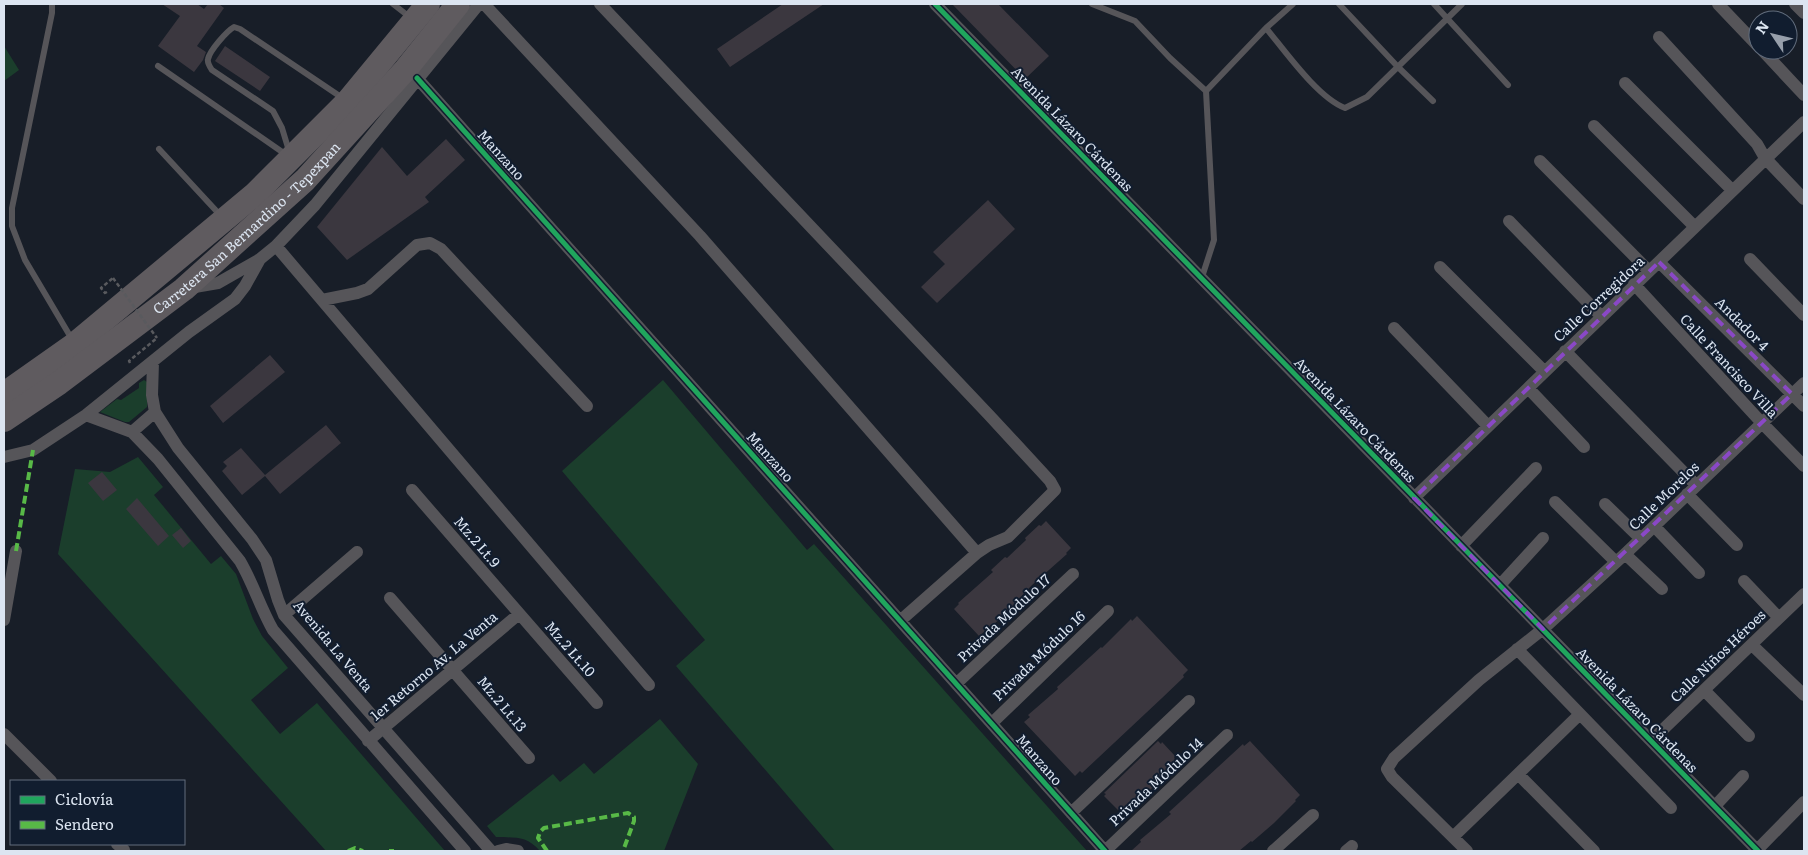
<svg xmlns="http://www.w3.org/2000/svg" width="1808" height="855" viewBox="0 0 1808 855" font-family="Literata,serif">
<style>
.green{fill:#1b3e2c}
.building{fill:#3b373f}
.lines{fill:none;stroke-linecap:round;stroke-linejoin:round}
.path{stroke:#595a5e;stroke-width:2.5;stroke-dasharray:4 2.5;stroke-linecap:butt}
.lane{stroke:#565559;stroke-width:6}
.street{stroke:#565559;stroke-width:12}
.highway{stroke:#5f5b5f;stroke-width:24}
.path-bridge{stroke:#595a5e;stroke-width:2.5;stroke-dasharray:4 2.5;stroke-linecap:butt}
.quiet{stroke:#58b947;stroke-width:4;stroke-dasharray:8 4;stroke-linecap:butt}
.cycleway-casing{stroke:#111d2f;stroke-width:8}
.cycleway{stroke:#20a55d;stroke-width:5}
.marked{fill:none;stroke:#8a48c6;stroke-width:4;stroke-dasharray:10 6;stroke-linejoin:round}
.labels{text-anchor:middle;stroke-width:4;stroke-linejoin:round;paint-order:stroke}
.street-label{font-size:14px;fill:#dce5f1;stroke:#111d2f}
</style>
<rect width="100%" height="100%" fill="#181e28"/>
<path class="green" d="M4 46 19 70 4 81Z
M144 380 147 382V407L129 422H125L100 412 117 399 121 400 139 388V383Z
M663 380 807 550 814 544 1087 851H835L676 666 705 640 562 471Z
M138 457 163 487 154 495 211 564 221 556 236 574 253 619 262 636 288 668 251 700 280 734 317 703 445 851H326L58 554 75 469 110 472Z
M660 719 698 764 664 851H540C526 835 515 838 496 837L487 826 553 774 560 782 584 763 594 774Z"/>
<path class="building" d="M162 4H197L204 9 208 4H219L224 8 197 46 206 52 203 60 194 72 158 46 180 16Z
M783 4H824L730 67 717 49Z
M952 4H998L1049 56 1025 79Z
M225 46 270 77 260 91 215 61Z
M446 139 465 160 425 197 429 202 347 260 317 227 382 147 407 176Z
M988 200 1015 229 937 303 921 287 945 264 933 252Z
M270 355 285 372 223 423 210 406Z
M326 425 341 443 280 494 265 476 242 495 222 471 227 466 223 462 241 448 265 475Z
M102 472 117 490 103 501 88 483Z
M137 498 169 536 158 546 126 509Z
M1046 521 1071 548 1066 553 1067 554 1032 585 1000 619 979 636 954 609 959 604 958 603 993 572 991 570 1005 557 1007 558 1026 540 1025 538 1039 525 1041 526Z
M181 528 191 541 183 548 172 535Z
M1137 616 1188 670 1183 675 1184 677 1162 698 1082 773 1080 771 1075 776 1024 722 1030 717 1028 715 1058 689 1057 687 1067 678 1101 647 1102 648 1131 619 1132 621Z
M1158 741 1161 744 1162 742 1175 756 1174 758 1179 763 1124 814 1119 809 1118 810 1104 796 1106 794 1104 793Z
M1250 741 1300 795 1295 800 1296 801 1274 823 1252 842 1251 841 1239 851H1131L1141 842 1140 840 1171 814 1169 812 1180 802 1243 744 1244 746Z"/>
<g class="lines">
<path class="path" d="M107 292 105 293 101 288 113 278
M130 363 129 361 157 338"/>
<path class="lane" d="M52 4V13L12 208V226L25 260 73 341
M393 4 411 18
M1092 4 1135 21 1170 58 1206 91
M1339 4 1398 67 1433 101
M1434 4 1508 85
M1266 28C1285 51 1318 98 1345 108L1367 97 1462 4
M158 66 288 156
M159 149 221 216
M289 151 282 128 273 111 212 70C210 67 207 63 208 59 210 50 227 31 234 27L240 29 344 99
M1202 277 1214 240 1206 91 1266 28 1293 4"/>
<path class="street" d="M484 4 700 236 977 553
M600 4 989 415 1050 481 1055 490 1008 537 989 545 977 553 901 620
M935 4 1758 851
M1718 4 1758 46
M1795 4 1804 13
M1659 37 1757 144 1765 158 1804 199
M1762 50 1804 95
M417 78 1105 851
M1625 83 1732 190
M1594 126 1695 227
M1540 161 1649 271
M1509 221 1601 316
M276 246 649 685
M1750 259 1804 315
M1659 262 1804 406
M1440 267 1544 371
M1634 284 1761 422 1804 466
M189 288 218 283 260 259 276 246 315 205 479 4
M322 300 357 293 368 289 417 245 430 243 441 249 587 406
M1394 328 1488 426
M1565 351 1696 485
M153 362 152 395 155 412 178 448 252 539 266 560 278 600 284 615 491 851
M1528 388 1584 447
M86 415 132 432 158 459 240 561C253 583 260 607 273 630L465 851
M132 432 155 412
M4 457 33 450 86 415 189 332 235 299 245 286 260 259
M412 490 597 703
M1687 494 1737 545
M1414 498 1804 122
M1555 502 1616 562
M1605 504 1641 539
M1654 526 1699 573
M1461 546 1536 468
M1625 554 1662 589
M1744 581 1779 618
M1500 585 1543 538
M390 598 529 758
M284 615 357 552
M4 620 16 551
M1752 645 1804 695
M1517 649 1671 808
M957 683 1073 574
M1704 690 1749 736
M992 723 1108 611
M4 734 51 781
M1652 740 1804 594
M368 741 519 614
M1519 775 1594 851
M1715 806 1743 776
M1071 813 1189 701
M1453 837 1580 714
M117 844 124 850
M1757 850 1804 802
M498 851 506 849 518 851
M1105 851 1227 735
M1273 851 1313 815
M1346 851 1352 846
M1467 851 1392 777 1387 769 1394 758 1479 680 1543 629 1625 554 1804 383"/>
<g class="highway">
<path d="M4 394 75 344 255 194 348 101 428 4"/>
<path id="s1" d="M4 420 59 383 184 289 305 180 406 69 458 4"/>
</g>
<path class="path-bridge" d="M113 278 157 338"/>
<path class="quiet" d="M16 551 33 450
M348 851 355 848 363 851
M389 851H394
M547 851 538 838 540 832 544 828 628 813 634 817V821L623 851"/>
<defs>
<path id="cycleway" d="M935 4 1758 851
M417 78 1105 851"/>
</defs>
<use href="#cycleway" class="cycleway-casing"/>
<use href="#cycleway" class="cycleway"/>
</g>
<path class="marked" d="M1659 262 1792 394 1543 629 1414 498Z"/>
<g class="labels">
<g class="street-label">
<text transform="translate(1072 129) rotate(46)" y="5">Avenida Lázaro Cárdenas</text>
<text transform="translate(501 155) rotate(48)" y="5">Manzano</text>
<text dy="5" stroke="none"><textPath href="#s1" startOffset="310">Carretera San Bernardino - Tepexpan</textPath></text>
<text transform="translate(1599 299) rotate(-43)" y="5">Calle Corregidora</text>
<text transform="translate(1742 324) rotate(45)" y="5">Andador 4</text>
<text transform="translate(1729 366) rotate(47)" y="5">Calle Francisco Villa</text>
<text transform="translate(1355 420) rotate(46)" y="5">Avenida Lázaro Cárdenas</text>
<text transform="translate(770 457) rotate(48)" y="5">Manzano</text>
<text transform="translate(1664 496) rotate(-44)" y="5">Calle Morelos</text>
<text transform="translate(477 542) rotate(49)" y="5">Mz.2 Lt.9</text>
<text transform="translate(1004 618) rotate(-43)" y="5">Privada Módulo 17</text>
<text transform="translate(333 646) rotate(50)" y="5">Avenida La Venta</text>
<text transform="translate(570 649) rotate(49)" y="5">Mz.2 Lt.10</text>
<text transform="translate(1039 656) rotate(-44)" y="5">Privada Módulo 16</text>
<text transform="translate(1718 656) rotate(-44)" y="5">Calle Niños Héroes</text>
<text transform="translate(434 666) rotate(-40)" y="5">1er Retorno Av. La Venta</text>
<text transform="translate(502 704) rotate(50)" y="5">Mz.2 Lt.13</text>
<text transform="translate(1637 710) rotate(46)" y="5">Avenida Lázaro Cárdenas</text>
<text transform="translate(1039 760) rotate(49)" y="5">Manzano</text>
<text transform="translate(1156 782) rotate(-43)" y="5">Privada Módulo 14</text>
</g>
</g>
<rect width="1808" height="855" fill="none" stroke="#dce5f1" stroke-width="10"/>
<rect x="10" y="780" width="175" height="65" fill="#111d2f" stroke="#626d7d"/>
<rect x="20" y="796" width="25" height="8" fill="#20a55d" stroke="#626d7d"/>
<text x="55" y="805" font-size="15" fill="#dce5f1">Ciclovía</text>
<rect x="20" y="821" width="25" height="8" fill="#58b947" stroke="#626d7d"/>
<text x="55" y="830" font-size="15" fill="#dce5f1">Sendero</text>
<g transform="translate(1773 35) rotate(305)"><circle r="24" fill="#111d2f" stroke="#626d7d"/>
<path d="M0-4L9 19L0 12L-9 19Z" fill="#979fab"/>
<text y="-8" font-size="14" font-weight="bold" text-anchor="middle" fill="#dce5f1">N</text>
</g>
</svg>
